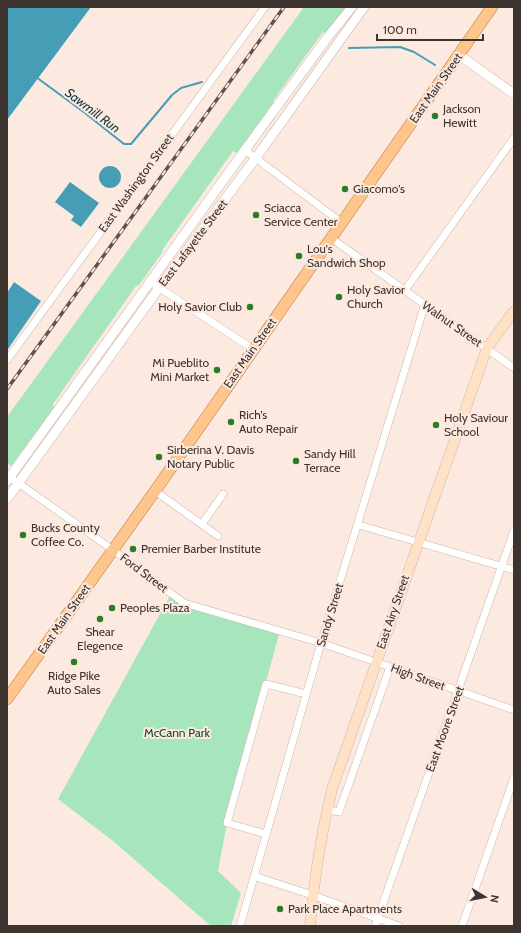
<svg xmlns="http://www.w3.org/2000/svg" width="521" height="933" viewBox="0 0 521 933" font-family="Cabin,sans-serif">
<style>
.green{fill:#a7e5bd}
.water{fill:#469db6}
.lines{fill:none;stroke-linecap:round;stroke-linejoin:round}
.stream{stroke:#469db6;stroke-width:2}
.minor-casing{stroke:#cbb5aa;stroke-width:8}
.tertiary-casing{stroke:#cbb5aa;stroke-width:10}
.secondary-casing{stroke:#cbb5aa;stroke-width:11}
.primary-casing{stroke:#ba7a3a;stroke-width:12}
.minor{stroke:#fff;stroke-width:7}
.tertiary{stroke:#fff;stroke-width:9}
.secondary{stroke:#ffe2c6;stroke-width:10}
.primary{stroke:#fec68c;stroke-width:11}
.rail-casing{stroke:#5d524e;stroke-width:3.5}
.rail{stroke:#fceae1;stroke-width:2;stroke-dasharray:6;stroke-linecap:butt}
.poi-dot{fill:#2c7c26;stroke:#fceae1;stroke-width:1.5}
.labels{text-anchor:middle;stroke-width:4;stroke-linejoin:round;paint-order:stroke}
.street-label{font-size:12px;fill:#3d3430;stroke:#fceae1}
.poi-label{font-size:12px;fill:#3d3430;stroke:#fceae1;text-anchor:start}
.park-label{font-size:12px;fill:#13472c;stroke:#fceae1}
.water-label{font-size:13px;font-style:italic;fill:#0d3741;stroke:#fceae1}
</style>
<rect width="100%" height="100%" fill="#fceae1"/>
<path class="green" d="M304 7H347L325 33 323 32 273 101 274 104 238 154 233 151 163 249 162 253 139 285 136 286 53 404 54 408 11 466 7 463V417Z
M171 594 184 603 280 631 227 823 218 871 241 893 231 926H211L113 841 58 799Z"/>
<path class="water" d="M7 7H91L7 120Z
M99 177a11 11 0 1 1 22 0a11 11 0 1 1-22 0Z
M70 182 99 203 81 227 71 220 74 216 55 202Z
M14 282 41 301 8 349 7 293Z"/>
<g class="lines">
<path class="stream" d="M349 48 400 47 414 52 435 65
M36 77 85 113 124 144H131L172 95 181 88 202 82"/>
<defs>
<path id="minor" d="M245 150 342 223
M331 238 514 368
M149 281 253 349
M405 290 514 138
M7 360 265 7
M7 475 113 550 184 603 321 643 514 710
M155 491 218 536
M202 524 223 494
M359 525 514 570
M327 810 339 812 390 667
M266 834 227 823 266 684 306 694
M254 876 312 895 399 926
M240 926 321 643 425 304
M375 926 514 531
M462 926 514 778"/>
<path id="tertiary" d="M459 55 514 94
M7 481 245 150 327 38 352 7
M7 499 159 288 255 159 364 7"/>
<path id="secondary" d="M310 926C314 880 321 834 332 789L487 348 514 311"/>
<path id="primary" d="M7 699 155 491 492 7"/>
</defs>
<use href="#minor" class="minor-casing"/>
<use href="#tertiary" class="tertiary-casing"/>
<use href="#secondary" class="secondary-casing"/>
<use href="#primary" class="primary-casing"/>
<use href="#minor" class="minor"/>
<use href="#tertiary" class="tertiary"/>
<use href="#secondary" class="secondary"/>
<use href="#primary" class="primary"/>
<defs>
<path id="rail" d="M7 389 284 7"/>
</defs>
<use href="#rail" class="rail-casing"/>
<use href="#rail" class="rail"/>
</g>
<g class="poi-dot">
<circle cx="435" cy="116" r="4"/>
<circle cx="345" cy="189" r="4"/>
<circle cx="256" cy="215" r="4"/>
<circle cx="299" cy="256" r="4"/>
<circle cx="339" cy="297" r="4"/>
<circle cx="250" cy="307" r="4"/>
<circle cx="217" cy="370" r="4"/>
<circle cx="231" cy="422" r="4"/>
<circle cx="436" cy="425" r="4"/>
<circle cx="159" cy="457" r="4"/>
<circle cx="296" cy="461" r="4"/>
<circle cx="23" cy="535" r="4"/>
<circle cx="133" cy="549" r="4"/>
<circle cx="112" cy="608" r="4"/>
<circle cx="100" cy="619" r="4"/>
<circle cx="74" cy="662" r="4"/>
<circle cx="280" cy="909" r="4"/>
</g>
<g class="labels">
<g class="street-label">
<text transform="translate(436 88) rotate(-55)" y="4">East Main Street</text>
<text transform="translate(136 183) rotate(-54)" y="4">East Washington Street</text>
<text transform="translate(193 243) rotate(-53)" y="4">East Lafayette Street</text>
<text transform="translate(452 324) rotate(35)" y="4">Walnut Street</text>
<text transform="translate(250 353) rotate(-55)" y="4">East Main Street</text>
<text transform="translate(144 573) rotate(37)" y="4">Ford Street</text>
<text transform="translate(393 612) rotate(-71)" y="4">East Airy Street</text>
<text transform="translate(330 615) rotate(-73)" y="4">Sandy Street</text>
<text transform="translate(64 619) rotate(-55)" y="4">East Main Street</text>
<text transform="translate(418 677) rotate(20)" y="4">High Street</text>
<text transform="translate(445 729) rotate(-70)" y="4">East Moore Street</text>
</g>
<g class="poi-label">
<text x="443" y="113">Jackson<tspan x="443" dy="14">Hewitt</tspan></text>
<text x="353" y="193">Giacomo's</text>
<text x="264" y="212">Sciacca<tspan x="264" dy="14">Service Center</tspan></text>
<text x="307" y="253">Lou's<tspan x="307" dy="14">Sandwich Shop</tspan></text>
<text x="347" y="294">Holy Savior<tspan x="347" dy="14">Church</tspan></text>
<text x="242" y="311" text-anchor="end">Holy Savior Club</text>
<text x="209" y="367" text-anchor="end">Mi Pueblito<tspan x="209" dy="14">Mini Market</tspan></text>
<text x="239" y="419">Rich's<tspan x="239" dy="14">Auto Repair</tspan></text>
<text x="444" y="422">Holy Saviour<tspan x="444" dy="14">School</tspan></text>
<text x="167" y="454">Sirberina V. Davis<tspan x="167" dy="14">Notary Public</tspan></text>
<text x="304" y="458">Sandy Hill<tspan x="304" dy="14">Terrace</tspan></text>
<text x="31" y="532">Bucks County<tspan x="31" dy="14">Coffee Co.</tspan></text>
<text x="141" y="553">Premier Barber Institute</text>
<text x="120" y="612">Peoples Plaza</text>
<text x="100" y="636" text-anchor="middle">Shear<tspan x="100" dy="14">Elegence</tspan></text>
<text x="74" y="680" text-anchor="middle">Ridge Pike<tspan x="74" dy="14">Auto Sales</tspan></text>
<text x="288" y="913">Park Place Apartments</text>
</g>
<g class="park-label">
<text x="177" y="737">McCann Park</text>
</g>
<g class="water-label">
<text transform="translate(93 110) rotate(37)" y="5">Sawmill Run</text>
</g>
</g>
<rect width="521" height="933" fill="none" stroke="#3d3430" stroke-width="16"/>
<g transform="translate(485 897) rotate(100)" stroke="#fceae1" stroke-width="3" paint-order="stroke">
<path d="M0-3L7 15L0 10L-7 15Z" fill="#3d3430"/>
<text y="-6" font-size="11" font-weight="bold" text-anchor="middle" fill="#3d3430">N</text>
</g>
<path d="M377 34v6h106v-6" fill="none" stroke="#3d3430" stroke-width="2"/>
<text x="383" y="34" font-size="12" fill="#3d3430" stroke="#fceae1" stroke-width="3" paint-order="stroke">100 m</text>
</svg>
